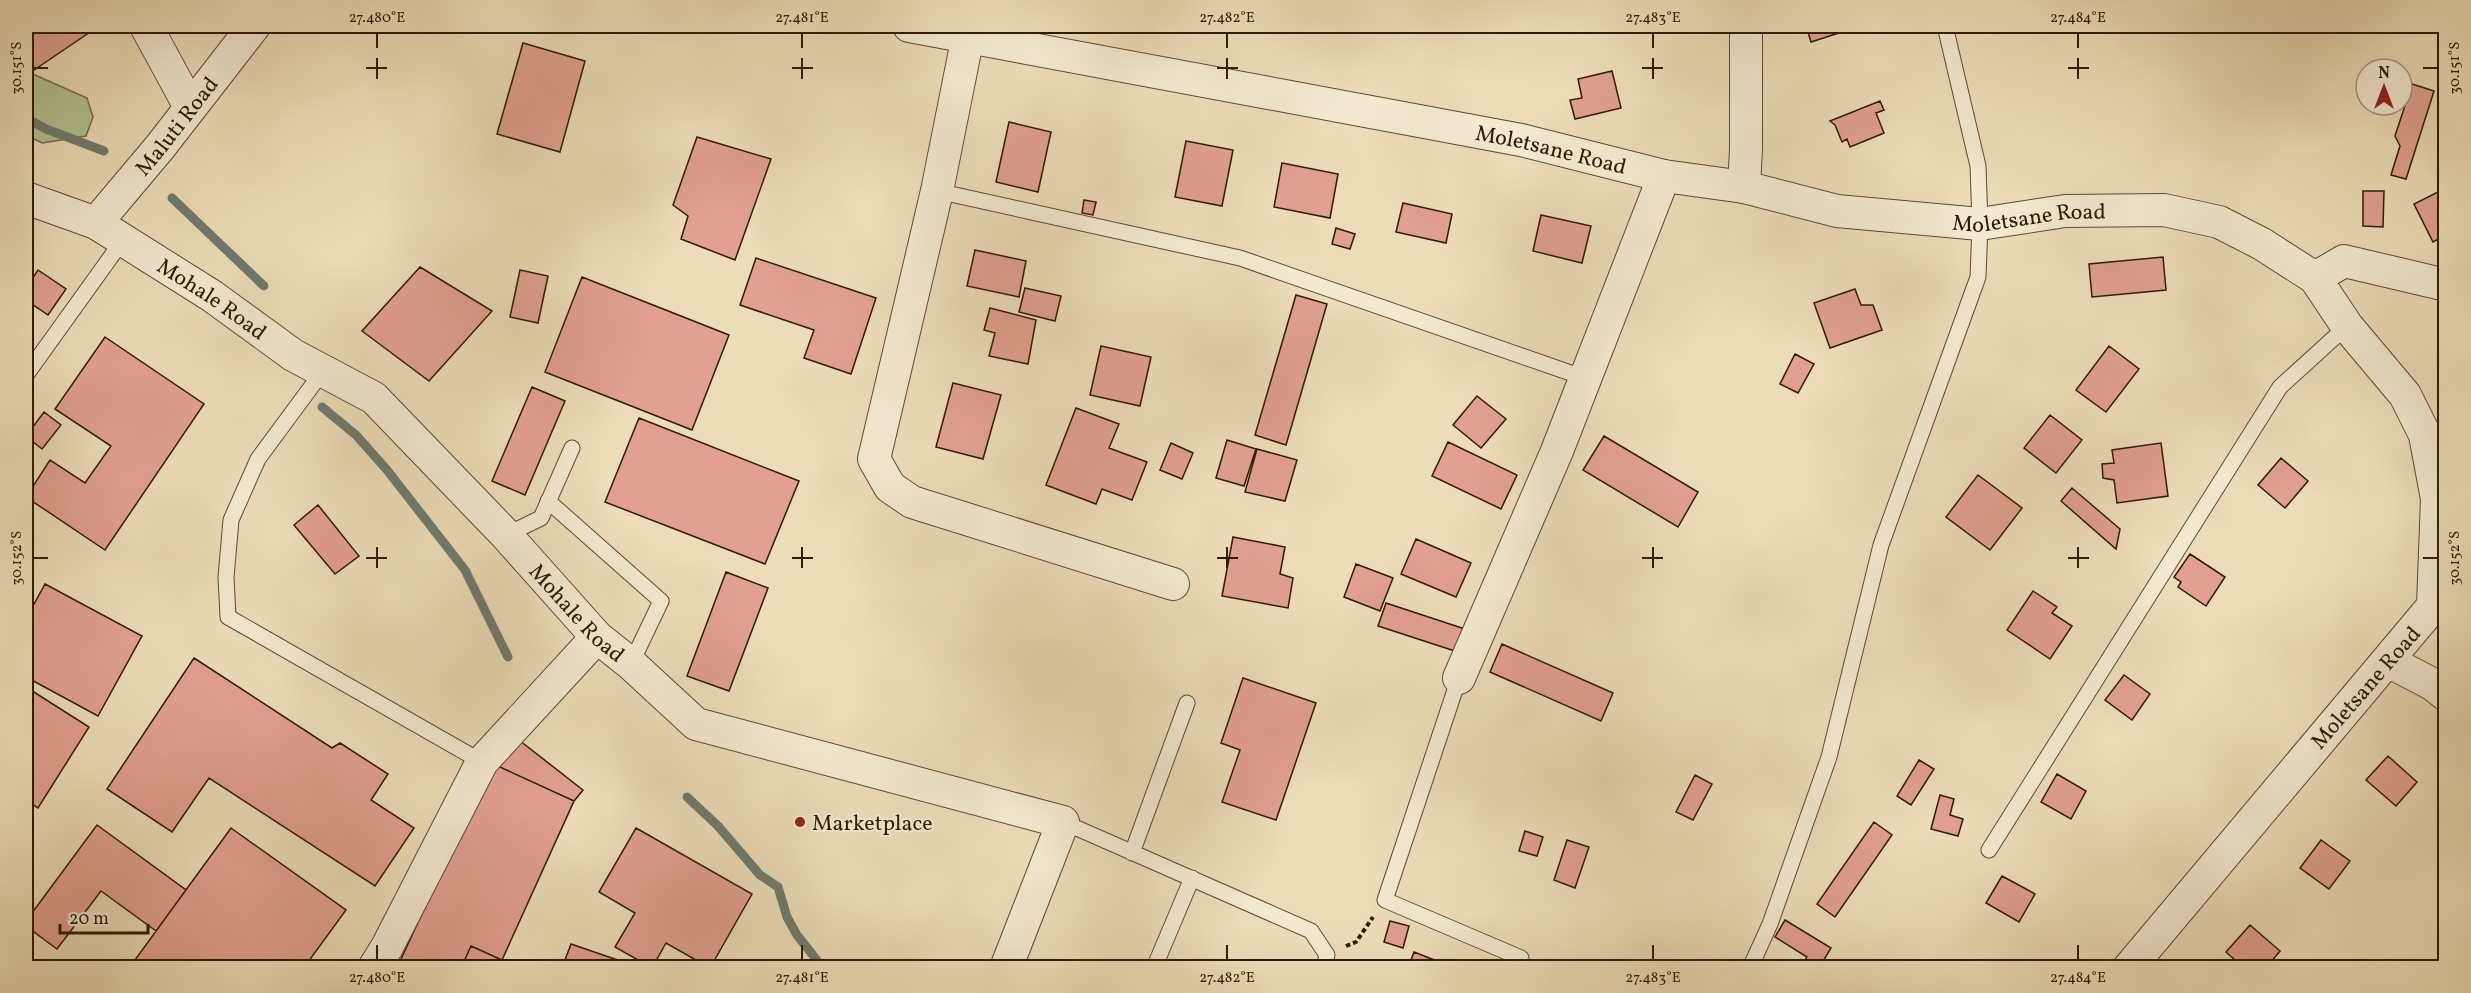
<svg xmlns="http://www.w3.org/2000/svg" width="2471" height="993" viewBox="0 0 2471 993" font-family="Vollkorn,serif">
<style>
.green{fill:#b3c292;stroke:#716e4b;stroke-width:1.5}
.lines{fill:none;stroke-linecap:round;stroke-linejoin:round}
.stream{stroke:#6f7a6e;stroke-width:9}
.building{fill:#e1a090;stroke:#2f1a04;stroke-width:1.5}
.lane-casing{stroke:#5e4a31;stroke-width:17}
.street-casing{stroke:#5e4a31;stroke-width:34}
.path{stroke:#2f1a04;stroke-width:4;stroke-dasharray:4.5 3;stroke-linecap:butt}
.lane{stroke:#f3e8d0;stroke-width:15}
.street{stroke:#f3e8d0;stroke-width:32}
.ticks{fill:none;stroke:#2f1a04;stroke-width:2}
.poi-dot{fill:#8f2418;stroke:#f3e8d0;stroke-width:2}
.labels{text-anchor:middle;stroke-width:4.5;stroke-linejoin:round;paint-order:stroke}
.street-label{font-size:22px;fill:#2f1a04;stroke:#f3e8d0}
.poi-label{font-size:22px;fill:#2f1a04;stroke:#f3e8d0;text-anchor:start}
.neatline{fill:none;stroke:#2f1a04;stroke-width:2}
.ticks-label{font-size:15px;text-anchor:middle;fill:#2f1a04}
</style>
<rect width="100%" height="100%" fill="#ecdcb7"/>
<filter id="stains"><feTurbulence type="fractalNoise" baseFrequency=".00333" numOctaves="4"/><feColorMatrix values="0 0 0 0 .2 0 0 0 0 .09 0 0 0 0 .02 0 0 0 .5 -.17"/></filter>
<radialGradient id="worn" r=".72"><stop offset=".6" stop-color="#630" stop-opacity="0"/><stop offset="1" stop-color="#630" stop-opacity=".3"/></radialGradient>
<path class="green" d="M26 71 87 98 93 117 86 136 42 143 26 135Z"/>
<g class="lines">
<path class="stream" d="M26 118 46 129 104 151
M172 198 264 286
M322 407 356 435 387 470 465 570 508 657
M687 797 718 826 760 875 778 887 787 917 797 935 823 968"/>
</g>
<path class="building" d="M26 26H99L34 70 26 58Z
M1806 26H1840L1842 32 1811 42Z
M523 43 585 61 560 152 497 134Z
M1612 71 1621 108 1575 119 1570 100 1582 98 1578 79Z
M2412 84 2434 91 2406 179 2391 175 2400 146 2395 136Z
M1880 101 1884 110 1876 113 1884 133 1850 147 1847 139 1842 142 1835 125 1830 121Z
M1009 122 1051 132 1038 192 996 182Z
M697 137 771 159 735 260 681 239 688 216 673 205Z
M1186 141 1233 150 1222 206 1175 197Z
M1282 163 1338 174 1330 218 1274 207Z
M2446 188V235L2433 242 2414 204Z
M2363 191H2384L2383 227 2363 226Z
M1084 200 1096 202 1093 215 1082 213Z
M1403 203 1452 214 1446 243 1396 232Z
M1541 215 1591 226 1582 263 1533 251Z
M1336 228 1355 234 1350 249 1332 244Z
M975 250 1026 261 1019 297 967 286Z
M2163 257 2166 290 2092 297 2089 264Z
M756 258 876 298 851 374 804 358 814 330 740 305Z
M420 267 492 311 429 381 362 331Z
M38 270 66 289 48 315 26 300V288Z
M520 270 548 276 538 323 510 317Z
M582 277 729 335 692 430 545 372Z
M1025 288 1061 296 1055 321 1019 312Z
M1855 289 1861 305H1873L1882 330 1830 348 1814 303Z
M1296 295 1327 304 1286 445 1255 435Z
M990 308 1036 320 1028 364 989 356 995 333 984 330Z
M105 337 204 404 105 550 26 497 50 460 85 483 111 446 55 409Z
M1101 346 1151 357 1140 406 1090 395Z
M2109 346 2139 369 2106 412 2076 390Z
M1795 354 1814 364 1798 393 1780 384Z
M953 383 1001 395 983 459 936 447Z
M532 387 565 401 525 495 492 481Z
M1477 396 1506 419 1481 448 1453 425Z
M1076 408 1119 424 1109 448 1147 462 1132 500 1102 489 1096 504 1046 485Z
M44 412 61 425 42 449 26 436Z
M2050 415 2082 440 2056 473 2024 448Z
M639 418 799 481 765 564 605 502Z
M1604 436 1698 492 1678 527 1583 470Z
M1227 440 1256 449 1244 486 1216 478Z
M1448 442 1517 475 1501 509 1432 476Z
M1171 443 1193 453 1182 479 1160 470Z
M2161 443 2168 496 2117 503 2114 480 2103 478 2102 464 2114 463 2112 450Z
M1257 449 1297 460 1285 501 1245 492Z
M2281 458 2308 481 2285 508 2258 485Z
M1978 475 2022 508 1990 550 1946 517Z
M2072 488 2120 529 2116 549 2061 501Z
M318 505 359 556 335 574 294 525Z
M1233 537 1285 547 1280 574 1293 578 1288 608 1222 596Z
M1416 539 1471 563 1456 597 1401 574Z
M2190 554 2225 577 2206 606 2178 587 2181 582 2174 577Z
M1356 564 1393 578 1380 611 1344 597Z
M726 572 768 588 729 691 687 676Z
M45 584 142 636 98 716 26 677V619Z
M2033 591 2057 607 2052 613 2072 626 2050 659 2007 630Z
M1386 603 1471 631 1464 654 1378 626Z
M1502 644 1613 693 1601 721 1490 672Z
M194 658 332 748 340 743 388 774 371 800 414 828 375 886 209 778 172 832 107 789Z
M2124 675 2150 694 2132 720 2105 700Z
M1243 678 1316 703 1276 820 1222 802 1240 750 1221 743Z
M26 687 89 727 38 808 26 800Z
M515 737 583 790 574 801 491 763Z
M2388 756 2417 782 2396 806 2366 780Z
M1919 760 1934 769 1911 805 1897 796Z
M491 763 574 801 502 960 471 946 461 968H397Z
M2057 774 2086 791 2071 819 2041 802Z
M1695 775 1712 784 1693 820 1676 812Z
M1940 795 1954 799 1950 815 1963 819 1958 836 1931 829Z
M1874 822 1892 835 1835 917 1817 904Z
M97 825 186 890 156 931 101 891 57 949 26 926V921Z
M231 828 346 910 308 962 316 968H138L132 964Z
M636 828 752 894 710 968 666 943 652 968 615 947 635 913 599 892Z
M1525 831 1543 837 1537 856 1519 851Z
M1567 840 1589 847 1575 888 1554 880Z
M2321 840 2350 861 2329 889 2300 868Z
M2002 876 2035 894 2019 922 1986 903Z
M1785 920 1831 948 1819 968H1800L1807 957 1775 937Z
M1390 921 1409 926 1403 948 1384 942Z
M2250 925 2280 951 2266 968H2244L2226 952Z
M571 944 641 968H562Z
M471 946 502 960 521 968H461Z
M1414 952 1455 968H1408Z"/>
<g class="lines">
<defs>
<path id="lane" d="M937 191 1240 258 1585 378
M323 371 258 459 231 520 226 577 228 617 482 762
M26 375 123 240
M548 501 661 601 631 664
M506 535 541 518 572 448
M1459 678 1385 900 1521 958
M1063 822 1311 931 1327 955 1324 968
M1989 850 2280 387 2347 326
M1132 853 1187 703
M1154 968 1192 878
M1750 968 1770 924 1829 757 1881 545 1978 277 1980 224 1978 166 1945 26"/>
<g id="street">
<path d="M146 26 190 107"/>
<path id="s1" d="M909 26 1521 140 1664 176 1744 187 1837 211 1980 224 2065 211 2164 210 2219 222 2262 244 2315 278 2347 326 2405 395 2425 435 2437 499 2433 606 2129 968"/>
<path d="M968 36 937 191 874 459 890 487 912 502 1173 584"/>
<path d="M1744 187 1746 149V26"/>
<path id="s2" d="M26 198 96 223 212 296 293 355 374 398 506 535 597 637 631 664 696 724 1063 822 1006 968"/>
<path id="s3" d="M96 223 160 147 254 26"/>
<path d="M2315 278 2344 261 2446 285"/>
<path d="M2388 661 2432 684 2446 695"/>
<path d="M1459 678 1557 451 1664 176"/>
<path d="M374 968 387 947 482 762 597 637"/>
</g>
</defs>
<use href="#lane" class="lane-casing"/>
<use href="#street" class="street-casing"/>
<path class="path" d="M1346 946 1356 942 1373 917"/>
<use href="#lane" class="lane"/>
<use href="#street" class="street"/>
</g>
<path class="ticks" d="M377 33V48M802 33V48M1227 33V48M1653 33V48M2078 33V48M377 58V79M802 58V79M1227 58V79M1653 58V79M2078 58V79M33 68H48M366 68H387M792 68H813M1217 68H1238M1642 68H1663M2068 68H2089M2423 68H2438M377 547V568M802 547V568M1227 547V568M1653 547V568M2078 547V568M33 558H48M366 558H387M792 558H813M1217 558H1238M1642 558H1663M2068 558H2089M2423 558H2438M377 945V960M802 945V960M1227 945V960M1653 945V960M2078 945V960"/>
<circle class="poi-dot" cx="800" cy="822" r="6"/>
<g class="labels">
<g class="street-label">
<text dy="8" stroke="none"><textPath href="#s3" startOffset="126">Maluti Road</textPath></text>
<text dy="8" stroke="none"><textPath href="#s1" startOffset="654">Moletsane Road</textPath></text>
<text dy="8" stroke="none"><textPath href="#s1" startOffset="1140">Moletsane Road</textPath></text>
<text dy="8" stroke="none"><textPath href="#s2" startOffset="213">Mohale Road</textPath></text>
<text dy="8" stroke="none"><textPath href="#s2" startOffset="699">Mohale Road</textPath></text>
<text transform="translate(2365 687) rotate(-49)" y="8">Moletsane Road</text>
</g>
<g class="poi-label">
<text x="812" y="830">Marketplace</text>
</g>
</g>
<rect width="2471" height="993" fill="none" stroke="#ecdcb7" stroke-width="66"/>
<g transform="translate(2384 87)"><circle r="28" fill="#f3e8d0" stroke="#a5967e" stroke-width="1.5"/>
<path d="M0-4.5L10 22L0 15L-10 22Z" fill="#8f2418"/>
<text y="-9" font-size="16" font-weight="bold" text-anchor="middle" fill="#2f1a04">N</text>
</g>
<path d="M60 924v9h88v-9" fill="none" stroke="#2f1a04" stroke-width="3"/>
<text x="69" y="924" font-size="18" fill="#2f1a04" stroke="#f3e8d0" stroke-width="4.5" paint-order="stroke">20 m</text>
<rect x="33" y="33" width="2405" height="927" class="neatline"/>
<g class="ticks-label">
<text x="377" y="22">27.480°E</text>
<text x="802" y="22">27.481°E</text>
<text x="1227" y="22">27.482°E</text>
<text x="1653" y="22">27.483°E</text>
<text x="2078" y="22">27.484°E</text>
<text transform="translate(16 68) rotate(-90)" y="5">30.151°S</text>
<text transform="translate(2454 68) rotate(-90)" y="5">30.151°S</text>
<text transform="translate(16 558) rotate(-90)" y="5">30.152°S</text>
<text transform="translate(2454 558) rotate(-90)" y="5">30.152°S</text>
<text x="377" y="982">27.480°E</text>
<text x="802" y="982">27.481°E</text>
<text x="1227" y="982">27.482°E</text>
<text x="1653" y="982">27.483°E</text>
<text x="2078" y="982">27.484°E</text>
</g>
<rect width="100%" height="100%" filter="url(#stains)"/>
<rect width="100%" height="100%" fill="url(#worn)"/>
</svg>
